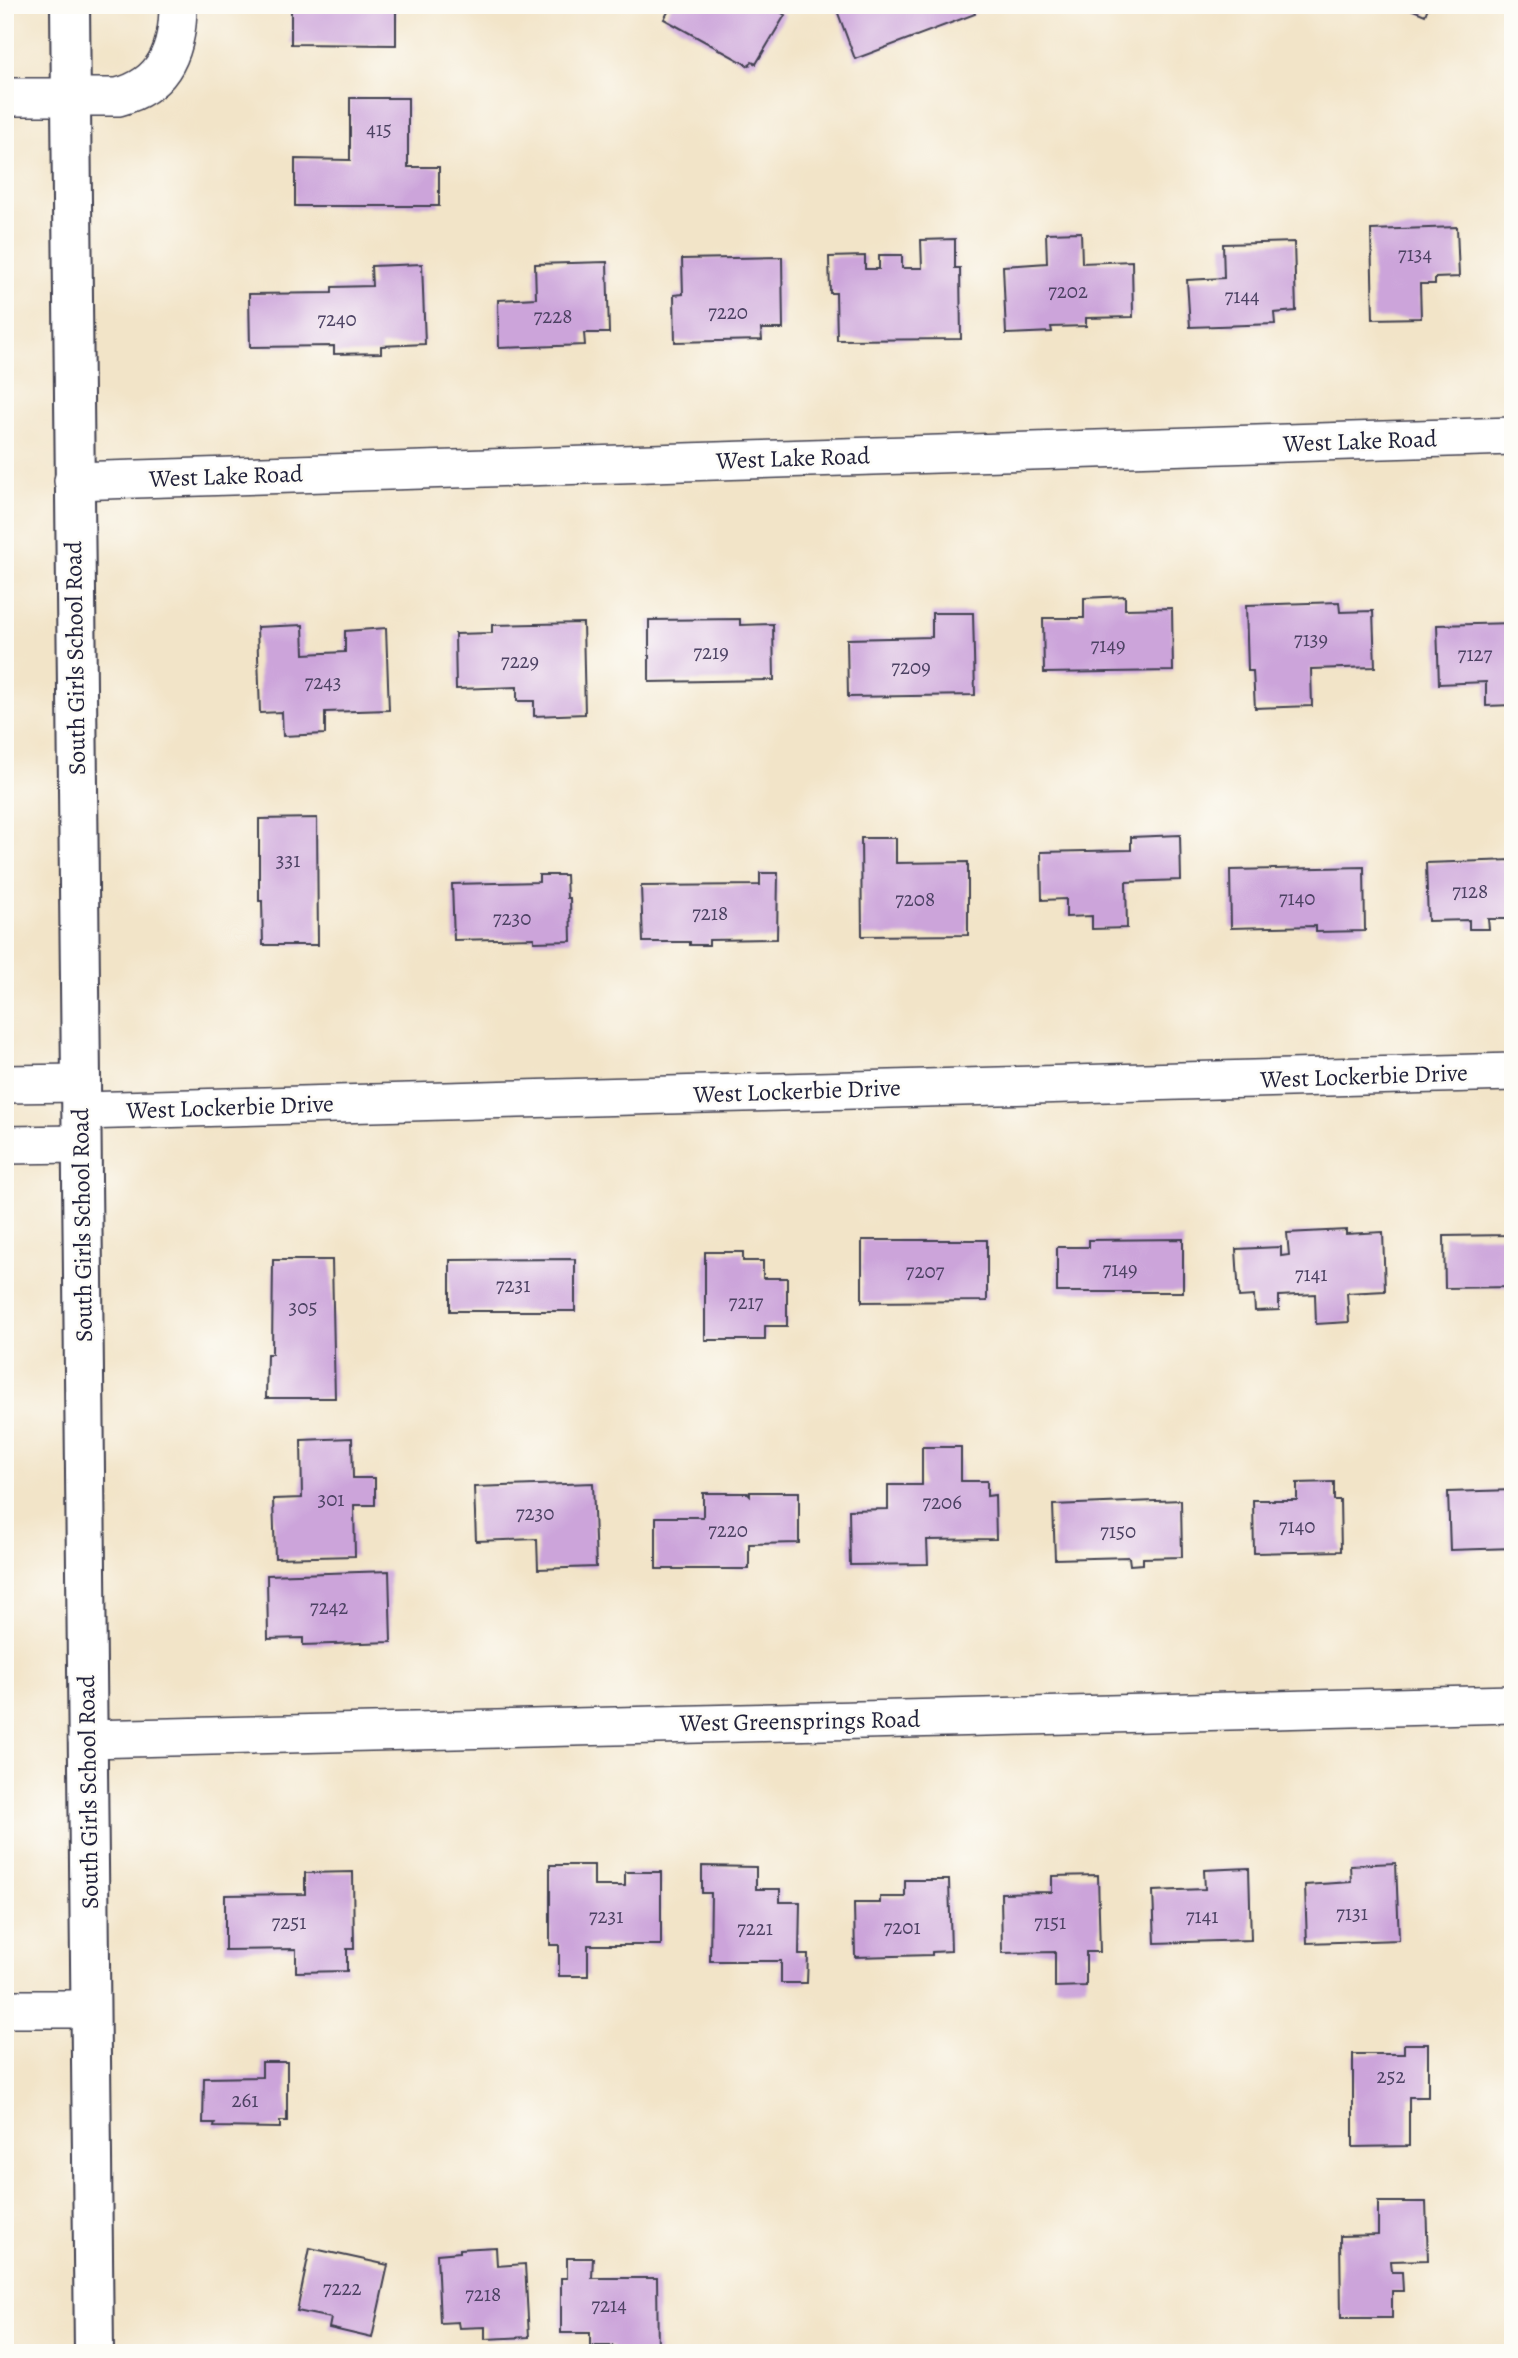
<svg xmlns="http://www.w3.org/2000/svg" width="1518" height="2358" viewBox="0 0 1518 2358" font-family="Alegreya,serif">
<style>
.building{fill:#cca4da}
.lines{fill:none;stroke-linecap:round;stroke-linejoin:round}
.minor-casing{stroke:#413f50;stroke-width:40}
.secondary-casing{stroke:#413f50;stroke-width:42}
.minor{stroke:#fff;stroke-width:37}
.secondary{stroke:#fff;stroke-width:38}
.labels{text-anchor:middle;stroke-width:5;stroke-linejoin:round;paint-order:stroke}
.number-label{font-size:21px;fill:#4c4263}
.street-label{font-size:24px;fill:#22223b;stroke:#fdfcf7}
</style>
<rect width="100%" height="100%" fill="#fdfcf7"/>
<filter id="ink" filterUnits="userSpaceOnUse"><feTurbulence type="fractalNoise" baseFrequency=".0143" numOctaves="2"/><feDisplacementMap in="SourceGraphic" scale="14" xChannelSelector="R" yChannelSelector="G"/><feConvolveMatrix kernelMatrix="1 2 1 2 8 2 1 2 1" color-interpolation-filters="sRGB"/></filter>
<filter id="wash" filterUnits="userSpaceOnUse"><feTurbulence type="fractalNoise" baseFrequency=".00686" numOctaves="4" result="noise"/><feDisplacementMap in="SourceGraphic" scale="28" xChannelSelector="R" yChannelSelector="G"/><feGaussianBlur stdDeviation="1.57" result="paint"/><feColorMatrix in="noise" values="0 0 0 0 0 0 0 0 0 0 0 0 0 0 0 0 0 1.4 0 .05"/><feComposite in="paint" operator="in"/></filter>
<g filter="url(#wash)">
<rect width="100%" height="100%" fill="#f2e4c8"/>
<g id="blocks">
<path class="building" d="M291 5H396V45L291 44Z
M672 5H769L785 15 756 64 752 62 749 66 664 19Z
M835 5H972L975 14 855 59Z
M1401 5H1429L1425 15Z
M350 98H408V167H439V206H295V159L350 160Z
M1457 227 1459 277 1435 278V284H1420L1421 318 1373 319 1371 230Z
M1081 232 1082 263 1132 261 1133 317 1086 318V326L1051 327 1052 332 1006 334 1003 266 1047 263 1046 233Z
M955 239V268H960L961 339 837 340 836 293H830L829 257 865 256V269H879V255H902V268H922L921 240Z
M1294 242 1296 311 1274 313 1275 324 1190 327 1187 280 1224 278 1223 244Z
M782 257 783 329H761L762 340 675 342 674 295 683 294 682 259Z
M607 262 609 333H584L585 345 499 348 498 300 536 298 535 264Z
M422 264 425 344 381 346V353L334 354V346L250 347 249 294 332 293V287L372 286 371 266Z
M1125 596V609L1172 608 1173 671 1044 673 1043 618H1084V598Z
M1339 602 1340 612 1373 611 1375 667 1311 669 1312 706 1255 708 1253 671H1248L1246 605Z
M932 613H973L975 695 848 697 847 639 932 637Z
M740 619V625L773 624 774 680 649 682V620Z
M583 623 585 714 534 716V701H517V687L456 689 455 634 492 633V625Z
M1513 623V705L1486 706V682L1439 684 1437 625Z
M303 625 304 654 345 652V631L386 628 389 710 325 712V734L283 736 282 712 260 713 257 627Z
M317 818 318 945H263L262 901H259V819Z
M1180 835 1181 880 1126 882 1127 928 1092 929V916L1066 917V899L1042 900 1041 852 1131 850V837Z
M861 838H896V863L968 862V935L862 936Z
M1513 860V919H1488L1489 929H1469V920L1428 921 1426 863Z
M1364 867 1365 931 1316 932V926L1231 928 1230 870Z
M760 873H778L777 939 709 940V945H690V942H643L641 886 760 885Z
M539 875H566L567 898H570L571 941 534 942V938L454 940 452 884 539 882Z
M1507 1226H1513V1287L1445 1288 1444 1236 1508 1235Z
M1346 1230V1234L1383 1232 1385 1291 1347 1293 1349 1322 1316 1324 1315 1294 1279 1296V1310L1255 1311 1254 1296 1239 1297 1236 1249 1281 1247V1256L1289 1255 1287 1233Z
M1183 1239V1292H1057V1247H1089V1240Z
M862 1240H987V1301L862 1302Z
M705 1252H743V1261H763V1278H787V1326H765V1340H705Z
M575 1259V1311H450V1260Z
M273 1260H332L335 1398H266L267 1354H272Z
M352 1438 353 1478H375V1505H354L355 1556 275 1558 273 1499 302 1498 301 1440Z
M922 1447H961V1481H987V1496L995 1495 996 1539 927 1540 928 1564 850 1565 849 1510 888 1509V1485H922Z
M1334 1482V1500H1340L1341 1551 1254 1553 1253 1500H1297V1483Z
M593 1483 596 1567 538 1569 537 1539 476 1541 474 1487Z
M1513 1490V1548L1450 1550 1448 1492Z
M750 1492H799V1543L749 1544V1569H656V1517H703V1493H748L750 1495Z
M1181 1500 1182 1557 1143 1558V1564L1130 1565 1129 1557 1055 1559 1053 1505Z
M389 1571 391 1642 303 1645V1638L268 1639 267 1575Z
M1396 1863 1399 1940 1307 1943 1305 1885 1351 1882 1350 1865Z
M550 1865H594V1886H625V1872H661V1945H588V1976H559V1945H550Z
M702 1866 756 1867V1889H780V1902H800L799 1955H808L807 1983H781V1961H710L711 1893H702Z
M1249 1868 1251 1940 1155 1943 1153 1891 1205 1889 1204 1870Z
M353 1872 354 1949H347V1971L296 1972V1949L225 1950V1895L305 1894V1873Z
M1098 1875 1100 1952H1086V1986L1055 1987V1952L1002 1953 1001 1893 1052 1892V1876Z
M905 1880H949L951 1951 932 1952V1955L855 1957 854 1903H880V1897H905Z
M1404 2044H1428V2097H1409V2146L1353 2147V2054H1404Z
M262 2062H287V2121H280V2128L214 2127 215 2123H203L204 2078 262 2077Z
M1378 2202H1426L1428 2260 1391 2261 1392 2272H1402L1403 2291H1392V2318H1341L1340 2236 1378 2235Z
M496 2247 497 2266 525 2264 529 2337 485 2339V2327L459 2328 458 2322 440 2323 437 2254 460 2252V2249Z
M310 2248 388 2265 372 2338 329 2328 331 2318 297 2311Z
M567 2258H593L592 2278H657L658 2353H613V2346H590V2333H561V2278H567Z"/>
</g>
</g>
<g filter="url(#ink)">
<use href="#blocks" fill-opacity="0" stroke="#413f50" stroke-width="2"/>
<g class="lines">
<defs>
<path id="minor" d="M5 97H118C165 85 178 49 178 5
M73 481 1513 436
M5 1084 80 1083
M81 1111 1513 1072
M5 1145 81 1144
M87 1739 1513 1704
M5 2009H90"/>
<path id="secondary" d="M70 5 94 2353"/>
</defs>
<use href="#minor" class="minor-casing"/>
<use href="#secondary" class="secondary-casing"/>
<use href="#minor" class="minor"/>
<use href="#secondary" class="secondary"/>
</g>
</g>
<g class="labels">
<g class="number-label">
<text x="379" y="136">415</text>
<text x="1415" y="261">7134</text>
<text x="1068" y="298">7202</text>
<text x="1242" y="303">7144</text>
<text x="728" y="319">7220</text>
<text x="553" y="323">7228</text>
<text x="337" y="326">7240</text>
<text x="1311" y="646">7139</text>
<text x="1108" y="652">7149</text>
<text x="711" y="659">7219</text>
<text x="1475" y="661">7127</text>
<text x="520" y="668">7229</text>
<text x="911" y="674">7209</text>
<text x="323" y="689">7243</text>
<text x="288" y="867">331</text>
<text x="1470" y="898">7128</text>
<text x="1297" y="905">7140</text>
<text x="915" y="906">7208</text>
<text x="710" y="920">7218</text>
<text x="512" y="925">7230</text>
<text x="1120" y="1276">7149</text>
<text x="925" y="1278">7207</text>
<text x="1311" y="1281">7141</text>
<text x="513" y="1292">7231</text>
<text x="746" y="1309">7217</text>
<text x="303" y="1314">305</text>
<text x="331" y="1506">301</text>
<text x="942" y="1509">7206</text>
<text x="535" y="1520">7230</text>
<text x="1297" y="1533">7140</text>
<text x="728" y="1537">7220</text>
<text x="1118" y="1538">7150</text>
<text x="329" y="1614">7242</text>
<text x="1352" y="1920">7131</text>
<text x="606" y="1923">7231</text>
<text x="1202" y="1923">7141</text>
<text x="289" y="1929">7251</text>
<text x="1050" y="1929">7151</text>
<text x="902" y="1934">7201</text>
<text x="755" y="1935">7221</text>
<text x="1391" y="2083">252</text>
<text x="245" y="2107">261</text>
<text x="342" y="2295">7222</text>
<text x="483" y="2301">7218</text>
<text x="609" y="2312">7214</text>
</g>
<g class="street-label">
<text transform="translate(1360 441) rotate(-2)" y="8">West Lake Road</text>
<text transform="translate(793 458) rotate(-2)" y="8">West Lake Road</text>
<text transform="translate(226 476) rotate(-2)" y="8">West Lake Road</text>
<text transform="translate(75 658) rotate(-91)" y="8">South Girls School Road</text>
<text transform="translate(1364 1076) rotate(-2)" y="8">West Lockerbie Drive</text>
<text transform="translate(797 1091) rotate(-2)" y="8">West Lockerbie Drive</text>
<text transform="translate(230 1107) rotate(-2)" y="8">West Lockerbie Drive</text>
<text transform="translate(82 1225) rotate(-91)" y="8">South Girls School Road</text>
<text transform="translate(800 1721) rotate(-1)" y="8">West Greensprings Road</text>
<text transform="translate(88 1792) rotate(-91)" y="8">South Girls School Road</text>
</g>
</g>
<rect width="1518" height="2358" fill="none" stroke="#fdfcf7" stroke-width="28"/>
</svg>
